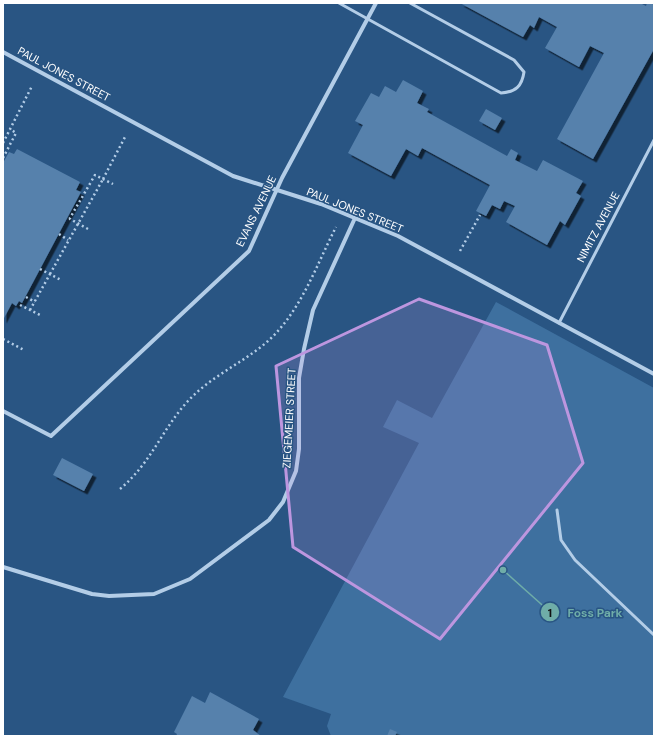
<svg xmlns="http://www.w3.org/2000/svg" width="657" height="739" viewBox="0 0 657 739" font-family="'DM Sans',sans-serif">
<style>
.green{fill:#3e709f}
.building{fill:#5681ac;filter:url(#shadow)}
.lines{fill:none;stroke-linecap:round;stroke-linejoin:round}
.path{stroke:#b3cde7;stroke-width:2.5;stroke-dasharray:2 3;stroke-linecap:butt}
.lane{stroke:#b3cde7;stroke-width:3}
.street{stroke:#b3cde7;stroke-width:4}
.path-bridge{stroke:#b3cde7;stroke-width:2.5;stroke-dasharray:2 3;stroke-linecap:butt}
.marked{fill:#bd96df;fill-opacity:0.2;stroke:#bd96df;stroke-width:3;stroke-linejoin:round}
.labels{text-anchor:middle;stroke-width:3;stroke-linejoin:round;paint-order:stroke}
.street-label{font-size:11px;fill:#fff;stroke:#295583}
.leader{fill:none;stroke:#6fada8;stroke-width:1.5}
.callout-dot{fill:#6fada8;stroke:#295583;stroke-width:1.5}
.mark-label{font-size:12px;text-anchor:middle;font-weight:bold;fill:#111}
.callout-label{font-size:12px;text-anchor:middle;font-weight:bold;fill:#6fada8;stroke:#295583;stroke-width:3;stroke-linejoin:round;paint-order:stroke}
</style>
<defs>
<filter id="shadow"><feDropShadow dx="3.5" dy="3.5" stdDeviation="0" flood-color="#0009"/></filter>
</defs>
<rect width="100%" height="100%" fill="#295583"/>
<path class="green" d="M496 302 654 388V736H331L327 726 331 714 283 697 419 443 383 427 397 400 432 418Z"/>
<path class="building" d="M460 3H640L646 6 647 3H651L654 5V49L593 159 557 139 604 53 590 46 579 67 545 48 557 27 539 17 534 28 530 25 523 37Z
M403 80 423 91 417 103 429 109 427 112 507 156 511 149 518 153 515 160 537 171 543 160 583 181 576 193 581 196 565 225 560 221 547 245 506 222 515 206 504 201 500 209 492 205 486 216 476 211 490 185 422 148 418 156 406 149 391 176 348 153 363 125 355 121 371 93 379 97 385 86 396 92Z
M486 109 502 118 495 130 479 121Z
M17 149 80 182 76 190 81 192 22 303 19 301 16 306 12 303 3 320V163L9 152 14 154Z
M62 458 93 474 84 491 53 475Z
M210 692 259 719 253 730 261 736H176L177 734 174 732 192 696 205 703Z
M390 729 397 732 395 736H387Z"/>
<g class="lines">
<path class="path" d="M3 143 32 86
M3 158 16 133 10 129
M103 179 125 137
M88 229 70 219V218L95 175 113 184
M59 234 68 240
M460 251 480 215
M40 269 61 280
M26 297 35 302
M20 305 42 316
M30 310 50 274
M3 339 24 350
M120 489C152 462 162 429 188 401 211 376 243 363 268 341 301 311 316 266 336 227"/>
<path class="lane" d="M339 3 501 93C516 92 522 86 524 72L514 60 410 3
M559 323 654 140
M557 510 561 540 575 560 654 635"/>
<path class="street" d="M3 52 233 176 321 204 398 236 654 374
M3 411 51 436 249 251 282 178 376 3
M3 567 92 594 109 596 154 594 190 579 269 520 283 502 296 471 299 449V378L304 349 313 310 355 218"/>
<path class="path-bridge" d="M50 274 103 179"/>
</g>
<path class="marked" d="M419 299 547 345 583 463 440 639 293 547 276 366Z"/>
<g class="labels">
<g class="street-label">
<text transform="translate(64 74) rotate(28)" y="4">PAUL JONES STREET</text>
<text transform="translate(355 210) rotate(22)" y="4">PAUL JONES STREET</text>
<text transform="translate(256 211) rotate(-64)" y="4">EVANS AVENUE</text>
<text transform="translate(598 227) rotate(-62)" y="4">NIMITZ AVENUE</text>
<text transform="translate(289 418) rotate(-87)" y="4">ZIEGEMEIER STREET</text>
</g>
</g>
<path class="leader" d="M503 570L550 612"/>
<g class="callout-dot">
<circle cx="503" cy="570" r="4"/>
<circle cx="550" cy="612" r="10"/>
</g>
<g class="mark-label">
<text x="550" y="617">1</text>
</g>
<g class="callout-label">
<text x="595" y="617">Foss Park</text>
</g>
<rect width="657" height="739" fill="none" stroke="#ffffff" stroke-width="8"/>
</svg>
